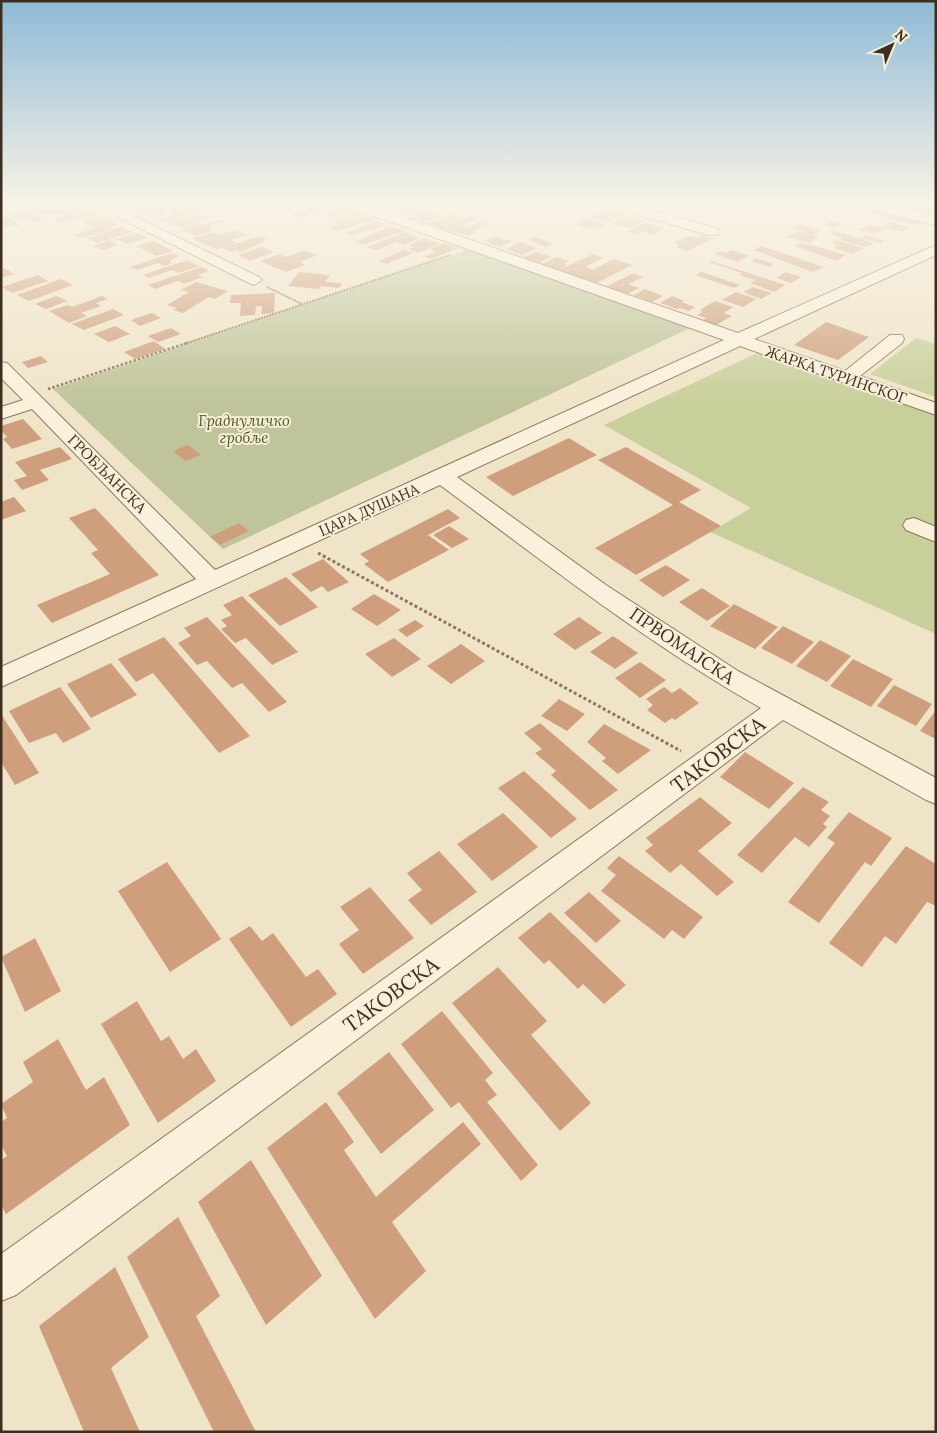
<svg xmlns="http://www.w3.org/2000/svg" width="937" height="1433" viewBox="0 0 937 1433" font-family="Lora,serif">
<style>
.green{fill:#c9cf9b}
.cemetery{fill:#bfc49a}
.building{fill:#cf9f7d}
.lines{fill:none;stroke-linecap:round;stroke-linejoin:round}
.minor-casing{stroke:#8d765c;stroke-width:2}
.path-far2{stroke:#8d765c;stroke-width:2;stroke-dasharray:2 1;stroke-linecap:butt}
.path-far1{stroke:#8d765c;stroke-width:2.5;stroke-dasharray:2.5 2;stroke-linecap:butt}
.path{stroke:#8d765c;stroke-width:3;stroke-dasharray:3 2.5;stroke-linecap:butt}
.minor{fill:#faf1dc;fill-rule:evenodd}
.labels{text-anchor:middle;stroke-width:4;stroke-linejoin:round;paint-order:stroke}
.far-street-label{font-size:15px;fill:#3d2e20;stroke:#f7eed8}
.far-park-label{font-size:15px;font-style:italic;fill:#4d5a26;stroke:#f7eed8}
.street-label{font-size:18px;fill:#3d2e20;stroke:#f7eed8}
.near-street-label{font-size:21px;fill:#3d2e20;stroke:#f7eed8}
</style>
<rect width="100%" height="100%" fill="#f0e4c8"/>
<path class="green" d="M916 338 936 344V397L870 374Z
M757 353 936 416V634L710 532 751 508 604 425Z"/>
<path class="cemetery" d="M469 249 690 328 223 549 53 389Z"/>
<path class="building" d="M43 205H49L63 211 77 207 100 215 60 223 55 221 64 216 57 213 40 214 30 209Z
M150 205 156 207 181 205 161 212 166 214 153 218 134 210Z
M310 205H336L341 206 333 209 329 208 300 218 291 215 313 207Z
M415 205H431L415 211 421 213 414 216 397 212Z
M515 205 533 210 527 213 509 207Z
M811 205H842L830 211 818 208 810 213 802 210Z
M917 205H936V209L929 213 911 209Z
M186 207 190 209 197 207 204 210 168 223 158 219 174 215 169 212Z
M343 207 354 211 337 218 326 213Z
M609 209 625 214 607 222 592 217Z
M876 209 921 222 914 225 869 213Z
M28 210 45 219 35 222 27 218 20 220 10 215Z
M357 212 375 220 337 231 329 228 340 224 331 221Z
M428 212 441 216 426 222 413 217Z
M455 213 465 217 454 222 443 218Z
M203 214 210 217 191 223 196 225 185 228 169 224Z
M102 215 118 225 110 227 113 229 92 235 79 238 72 235 95 228 82 221Z
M471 216 479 219 461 226 466 228 480 222 488 224 473 231 477 232 467 236 429 224 441 219 454 223Z
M627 216 644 221 630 228 612 223Z
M5 217 21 225 1 228V218Z
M585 218 606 225 593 230 573 224Z
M219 219 226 222 209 227 212 228 208 229 212 231 196 236 182 230Z
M832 220 843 223 835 228 824 225Z
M377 221 385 224 381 225 385 226 351 235 345 233Z
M891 222 910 228 902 232 882 227Z
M645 223 664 229 653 235 643 231 637 234 627 231Z
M801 224 822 231 812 235 819 237 809 243 787 237 798 231 809 234 792 228Z
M869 224 885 228 874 234 859 230Z
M391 226 405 231 363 245 354 242Z
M121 227 132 232 97 243 87 238Z
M236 230 248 235 231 240 237 243 217 249 193 239 213 232 219 235Z
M834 231 874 243 866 247 840 240 843 238 830 234Z
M404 232 420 238 403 245 396 242 376 250 367 247Z
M137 233 147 238 127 244 116 239Z
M703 235 713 238 688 251 676 247 679 245 673 243 689 236 697 238Z
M866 235 884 240 880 243 861 238Z
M259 236 268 240 241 252 237 250 231 252 223 248Z
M495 236 512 241 500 247 484 241Z
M535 237 554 244 546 247 528 240Z
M425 238 439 244 418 253 408 249 413 247 408 245Z
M109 240 118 245 103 250 94 246Z
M836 240 864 248 853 254 834 248 838 245 830 243Z
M153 241 173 251 156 256 136 246Z
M521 242 537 248 522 255 506 249Z
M444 243 458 248 432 259 424 257 436 252 430 249Z
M800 243 819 247 846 255 837 261 794 246Z
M761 246 824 267 813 272 754 250Z
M262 247 274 252 250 261 238 255Z
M304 250 318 255 300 262 305 265 286 272 260 261 280 254 286 257Z
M404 250 413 253 387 264 378 261Z
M733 250 749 256 737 262 715 254 720 251 726 253Z
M536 252 551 257 538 263 522 258Z
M172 253 179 256 169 261 173 263 164 266 158 263 137 270 130 267Z
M593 254 603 258 585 267 593 270 614 259 632 265 597 283 559 270Z
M557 257 569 261 563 264 567 265 558 270 542 264Z
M755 258 774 264 770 267 751 261Z
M187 260 199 266 178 273 172 270 149 278 143 275Z
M711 261 761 277 785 285 774 292 750 283 755 280 739 275 742 273 709 262Z
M201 267 209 271 198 275 203 277 184 284 178 281 155 289 148 285Z
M4 268 14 274 1 278V269Z
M299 272 330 275 325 282 342 283 339 288 321 286 319 289 288 286Z
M702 272 740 285 734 288 695 275Z
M786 272 801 277 791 283 776 278Z
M633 273 643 277 628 284 639 288 627 294 607 286Z
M38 275 48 281 12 293 2 287Z
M61 279 73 285 29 301 17 295Z
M196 282 228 291 215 299 209 297 183 313 173 310 177 308 167 305 189 292 181 290Z
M753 287 772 293 761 299 743 292Z
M645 289 663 296 652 302 634 295Z
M736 292 756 299 743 307 722 300Z
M275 293 274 313 261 314 262 306H256L255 315 240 316 241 303H230L231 295Z
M56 296 67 301 46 309 35 304Z
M102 296 108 299 96 303 101 306 81 313 87 316 69 323 49 311 68 305 72 307Z
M672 296 684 301 681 302 695 307 689 311 680 308 677 309 660 303Z
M715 301 733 307 724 313 732 316 716 325 702 321 706 318 697 315 703 312 700 311 703 308Z
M113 309 124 315 84 330 72 324Z
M152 313 161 318 140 326 131 320Z
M826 322 869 337 838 360 794 345Z
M115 326 130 334 109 342 94 334Z
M171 328 181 334 158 342 148 336Z
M154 341 165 349 135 359 124 352Z
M41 356 48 362 28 368 22 362Z
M23 419 42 439 12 449 3 439 7 437 1 430V426Z
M569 438 597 455 513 496 486 477Z
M188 445 201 455 185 461 173 451Z
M60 447 72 459 40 470 49 480 22 490 14 480 27 476 15 462Z
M626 447 701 490 679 502 721 526 636 575 595 548 673 505 598 460Z
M14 497 26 511 1 520V502Z
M95 508 159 575 52 623 37 605 110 574 91 553 98 550 69 518Z
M448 509 460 518 428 535 449 550 388 582 364 564 369 561 360 554Z
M239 523 249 531 220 545 210 537Z
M449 526 469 539 452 548 433 535Z
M323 559 349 582 328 592 322 586 311 592 291 574Z
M666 565 690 580 663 597 639 580Z
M286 577 318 607 280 626 248 595Z
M702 588 730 606 707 621 679 602Z
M374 594 401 610 377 626 351 609Z
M242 596 298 652 272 665 246 638 235 643 221 629 227 626 221 620 232 615 223 605Z
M734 604 778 627 755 649 710 626Z
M207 617 287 702 269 712 242 683 232 688 207 661 197 665 178 643 191 636 184 628Z
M579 617 602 633 575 650 553 634Z
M415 620 424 626 407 637 398 630Z
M783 626 814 642 792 664 761 648Z
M613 636 638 653 615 669 590 652Z
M164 637 250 736 219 753 153 673 136 682 118 659Z
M394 638 421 659 392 677 365 654Z
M820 640 851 656 827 682 796 666Z
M461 644 485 661 451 684 427 666Z
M853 659 893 679 871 707 830 686Z
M640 662 666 680 640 698 615 678Z
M111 663 137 695 91 718 67 684Z
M894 685 932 704 916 726 877 706Z
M60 687 91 729 63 743 56 733 29 743 9 711Z
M664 687 672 693 680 688 699 703 675 720 672 718 665 723 647 710 653 705 646 699Z
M559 699 585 714 567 731 541 716Z
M936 710V739L920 731Z
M1 714 39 773 15 785 1 762Z
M540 723 618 790 590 810 551 775 556 771 535 753 542 749 524 733Z
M604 724 651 750 618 774 602 761 606 758 587 742Z
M745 752 794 783 769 809 720 777Z
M524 771 577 819 551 838 498 788Z
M803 787 829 802 821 810 830 816 823 824 827 827 809 847 795 837 762 873 737 855Z
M700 797 732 823 698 851 734 882 717 896 681 864 670 873 645 851 653 845 646 838Z
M849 812 892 838 871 866 865 862 819 923 788 902 835 843 827 838Z
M503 813 538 847 492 881 457 844Z
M906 846 936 864V906L927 902 896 944 885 936 862 967 829 943Z
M439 851 477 892 431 925 408 900 422 890 407 873Z
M619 856 703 917 684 939 672 930 664 939 601 891 616 875 607 868Z
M167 862 221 939 170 972 118 891Z
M370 887 414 938 363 974 339 944 359 930 340 907Z
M589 892 621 921 596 943 564 913Z
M550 912 626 985 604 1004 583 984 578 989 549 960 544 964 518 938Z
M250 926 262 941 273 933 306 977 318 969 337 994 291 1027 229 939Z
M35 938 61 991 25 1012 1 957Z
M498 967 547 1021 531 1035 591 1103 560 1131 452 1003Z
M137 1001 161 1041 169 1036 183 1059 196 1049 216 1081 158 1123 101 1024Z
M442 1011 493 1073 485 1080 497 1095 487 1102 538 1165 521 1181 459 1102 451 1108 401 1044Z
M58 1039 86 1090 104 1077 130 1125 6 1214 1 1205V1160L7 1156 1 1145V1122L7 1118 1 1104 33 1082 23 1062Z
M389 1052 434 1110 381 1154 337 1093Z
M326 1102 354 1142 344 1150 376 1197 463 1122 481 1144 392 1222 426 1271 375 1319 267 1148Z
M251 1160 322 1276 266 1325 198 1202Z
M178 1217 220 1296 196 1316 256 1432H214L127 1257Z
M115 1267 149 1337 111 1368 140 1432H84L39 1326Z"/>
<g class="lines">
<defs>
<path id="minor" d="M26 205 24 208 1 214V206Z
M94 205H111L259 277 262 280 254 285 249 283Z
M350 205H370L738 333 936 245V255L754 339 845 371 890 335H902L904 339 902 343 860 376 936 403V415L740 346 457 477 606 585 738 671 936 778V804L926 800 783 720 16 1295 1 1301V1254L761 708C648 644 544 562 440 485L1 687V667L196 579 32 409 1 419V407L23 400 1 378V362L7 363 215 570 724 340 352 208Z
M614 205H635L718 229 720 232 718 235H708L616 208Z
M866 205H889L936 217V225L868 208Z
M914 518 936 527V542L906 530 903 525 906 520Z"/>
</defs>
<use href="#minor" class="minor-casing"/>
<path class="path-far2" d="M267 287 302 304
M184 344 450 255"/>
<path class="path-far1" d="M48 389 187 343"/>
<path class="path" d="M318 553 681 751"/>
<use href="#minor" class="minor"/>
</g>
<linearGradient id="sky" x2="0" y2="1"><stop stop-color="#8fbad6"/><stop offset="0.5" stop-color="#f8f3e6"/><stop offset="1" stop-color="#f8f3e6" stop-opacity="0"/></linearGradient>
<rect width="937" height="406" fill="url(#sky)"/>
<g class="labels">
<g class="far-street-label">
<text transform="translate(836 375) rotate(19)" y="5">ЖАРКА ТУРИНСКОГ</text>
<text transform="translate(107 474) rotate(45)" y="5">ГРОБЉАНСКА</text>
<text transform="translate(369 510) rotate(-24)" y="5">ЦАРА ДУШАНА</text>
</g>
<g class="far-park-label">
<text x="244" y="426">Граднуличко<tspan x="244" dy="17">гробље</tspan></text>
</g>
<g class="street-label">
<text transform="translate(682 646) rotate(34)" y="6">ПРВОМАЈСКА</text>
</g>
<g class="near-street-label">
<text transform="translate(718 755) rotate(-37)" y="7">ТАКОВСКА</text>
<text transform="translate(391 995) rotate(-36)" y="7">ТАКОВСКА</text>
</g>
</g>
<rect width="937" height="1433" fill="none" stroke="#3d2e20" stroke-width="5"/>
<g transform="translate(892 45) rotate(44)" stroke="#f7eed8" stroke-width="4" paint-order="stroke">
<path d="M0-4L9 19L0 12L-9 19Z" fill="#3d2e20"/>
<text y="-8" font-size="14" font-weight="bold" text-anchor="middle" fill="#3d2e20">N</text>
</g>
</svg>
